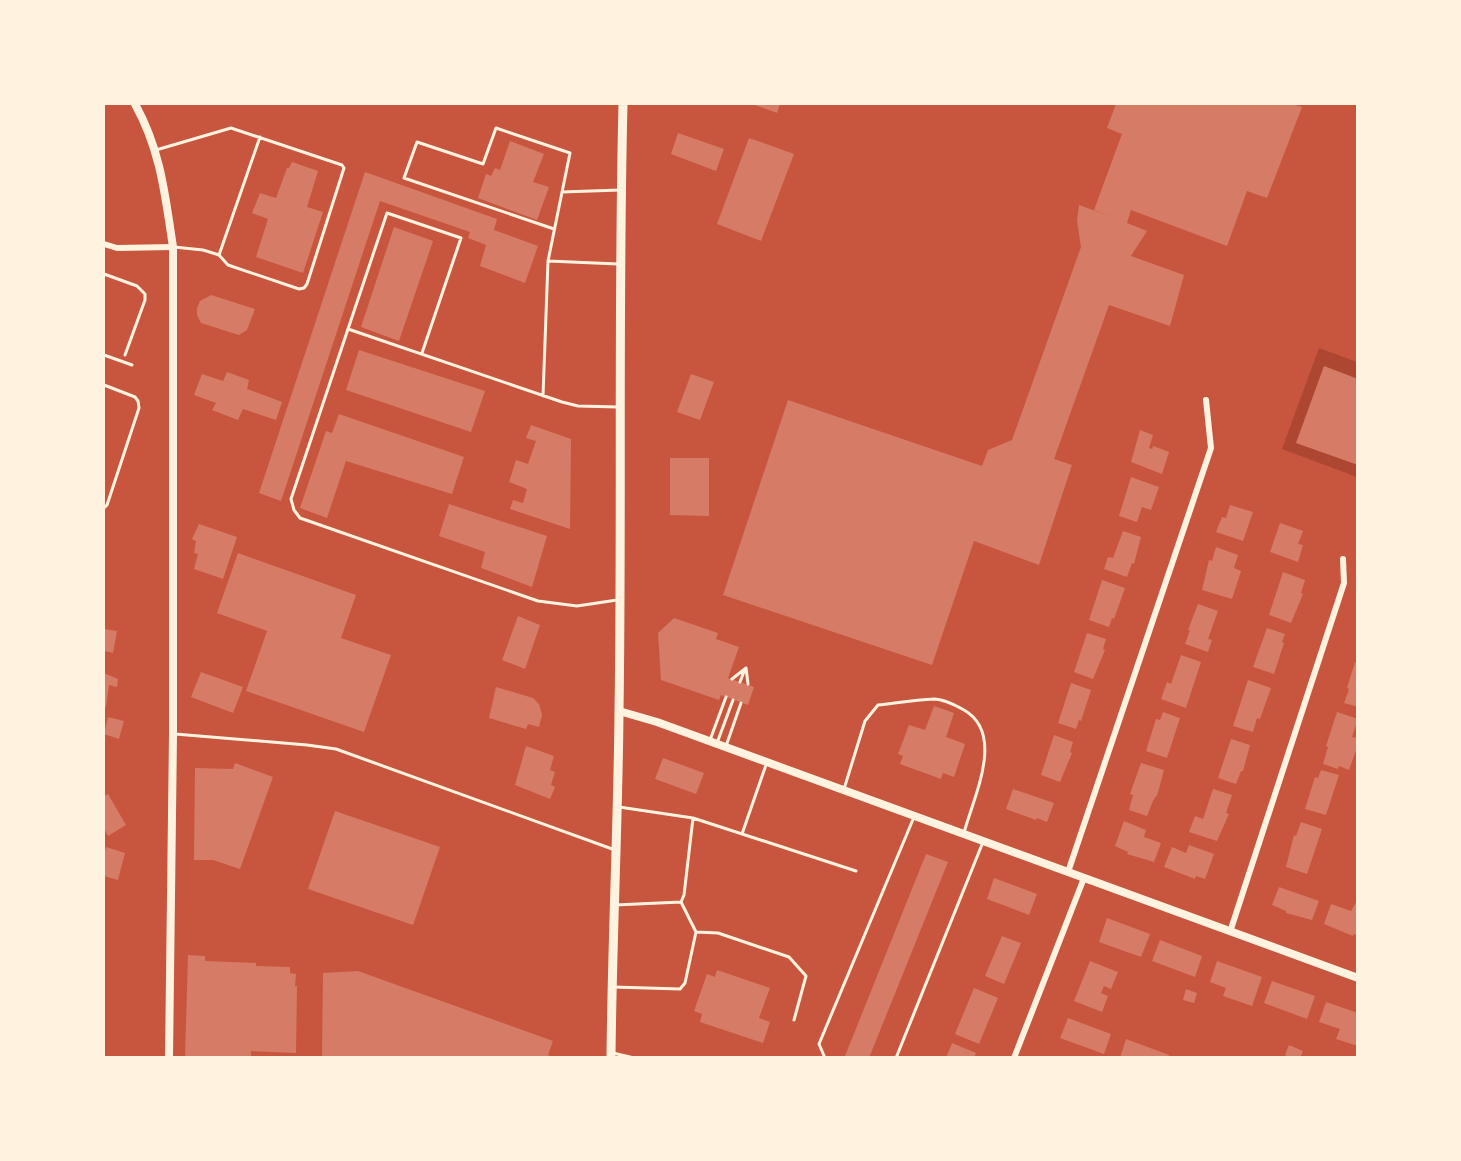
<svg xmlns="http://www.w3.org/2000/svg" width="1461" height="1161" viewBox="0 0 1461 1161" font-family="'Golos Text',sans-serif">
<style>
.green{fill:#ae4732}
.building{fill:#d67c66}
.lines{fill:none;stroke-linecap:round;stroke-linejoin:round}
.path{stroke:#fff3e0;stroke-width:3}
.service{stroke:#fff3e0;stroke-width:3}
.minor{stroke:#fff3e0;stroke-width:6}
.tertiary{stroke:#fff3e0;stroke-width:8}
.primary{stroke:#fff3e0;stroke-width:9}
</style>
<rect width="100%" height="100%" fill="#c8553d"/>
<path class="green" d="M1319 348 1357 362V477L1282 449Z"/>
<path class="building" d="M752 104H780L777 113Z
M1116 104H1292L1302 107 1267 198 1247 191 1227 246 1131 210 1127 223 1147 231 1131 256 1184 275 1170 326 1109 305 1054 459 1072 465 1039 565 974 541 932 665 723 595 788 400 982 466 988 450 1012 440 1081 247 1077 221 1079 205 1115 218 1094 210 1122 134 1107 128Z
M678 133 724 149 716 171 671 154Z
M749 138 794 154 761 241 717 224Z
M510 141 544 154 533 182 549 187 537 220 478 198 486 174 491 176 495 168 500 170Z
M292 162 318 171 307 207 323 212 303 273 256 257 268 219 252 213 260 193 276 198 287 168H289Z
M365 172 497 219 494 230 538 246 525 283 480 266 486 245 468 238 470 232 380 201 281 501 259 493Z
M394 227 433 241 399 341 361 327Z
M211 295 255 309 247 330 239 335 201 323 197 315V308L200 301Z
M359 350 485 391 471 432 346 390Z
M1324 366 1358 379V465L1296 443Z
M227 372 249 380 247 389 282 402 276 420 243 409 238 420 212 410 216 403 194 395 202 374 223 381Z
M691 374 714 382 700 420 677 412Z
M339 414 464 457 452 494 346 461 327 518 300 508 326 431 332 433Z
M531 425 571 439 570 529 510 509 513 500 523 503 527 489 509 482 516 460 528 464 536 441 526 438Z
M1140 430 1153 435 1149 448 1152 449 1153 446 1169 452 1162 474 1131 462Z
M670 458H709V516L670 515Z
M1131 477 1159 487 1151 510 1142 507 1137 522 1119 516Z
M449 504 547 536 532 587 481 568 485 552 439 536Z
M1230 505 1253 512 1243 541 1216 532 1222 517 1226 518Z
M1280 523 1303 531 1298 544 1303 545 1298 562 1270 552Z
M199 524 237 537 223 579 194 569 198 554 194 553 196 541 192 539Z
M1123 531 1141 537 1134 564 1132 563 1127 577 1104 569 1108 557 1113 558Z
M1216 547 1238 555 1234 568 1241 571 1232 599 1202 590 1209 560 1212 561Z
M238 553 356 595 341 638 391 655 364 732 246 691 267 631 217 613Z
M1283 572 1305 580 1301 593 1303 594 1291 623 1269 615Z
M1102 580 1125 588 1114 619 1112 618 1109 627 1089 620Z
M1198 604 1218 611 1208 639 1212 640 1208 652 1185 644 1190 630H1188Z
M518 616 540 625 525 669 502 660Z
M674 618 718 633 716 639 739 647 728 678 754 687 748 705 721 695 719 700 661 680 658 633Z
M1267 628 1285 634 1282 642 1284 643 1274 674 1253 667Z
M104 629 117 631 113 653 105 651V656Z
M1087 633 1106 639 1103 649 1105 650 1093 679 1074 672Z
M1181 655 1201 662 1186 708 1161 699 1167 682 1171 684Z
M1355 662 1358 663V707L1344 703 1349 689 1347 688Z
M201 672 243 687 233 713 191 697Z
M104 673 118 679 117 687 109 685 106 707 104 706Z
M1248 680 1271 688 1260 719 1257 718 1253 732 1233 726Z
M1071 683 1091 690 1081 721 1079 720 1076 729 1058 723Z
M496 687 533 698 539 704 542 715 539 727 528 724 526 729 489 718Z
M934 706 954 713 946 737 965 744 954 777 943 773 941 779 900 764 903 756 898 754 909 725 925 730Z
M1163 712 1180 718 1167 758 1146 751 1156 719 1160 720Z
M1337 712 1358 719 1352 737 1358 738V745L1349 770 1339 766 1338 769 1323 764 1328 747 1326 746Z
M108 717 124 721 119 739 104 734Z
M1054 735 1073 742 1070 752 1072 753 1060 782 1041 775Z
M1231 739 1250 745 1243 771H1241L1236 784 1218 778Z
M526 746 554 756 550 770 555 772 551 785 555 787 550 799 515 785Z
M663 758 704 773 696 794 655 779Z
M235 763 273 777 240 869 213 860H194L195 768 233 769Z
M1141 763 1164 770 1157 796H1156L1153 801 1147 816 1129 810 1133 795 1130 794Z
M1321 770 1339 775 1326 815 1305 809 1315 777 1318 778Z
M1013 789 1054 803 1047 822 1037 818 1036 820 1006 809Z
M1213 789 1232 795 1226 813 1229 814 1217 841 1189 832 1195 816 1203 819Z
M108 794 126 825 108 836 104 828V796Z
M335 811 440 847 413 925 308 889Z
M1124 821 1146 830 1144 837 1161 843 1154 862 1127 854 1128 852 1115 846Z
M1301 822 1322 829 1307 874 1286 867 1294 835 1296 836Z
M1189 845 1214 854 1205 879 1196 876 1195 879 1164 867 1172 847 1186 853Z
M106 847 125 853 118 880 104 876V856Z
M926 854 948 862 869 1058H849L845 1056Z
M994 878 1037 894 1029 915 987 899Z
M1279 887 1319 901 1312 920 1286 913V911L1272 905Z
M1358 899V936L1354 934 1353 936 1324 924 1331 904 1351 911Z
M1107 918 1150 934 1141 957 1099 942Z
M1002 936 1021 943 1004 984 985 976Z
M1160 940 1202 956 1195 977 1152 961Z
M188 955 205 956V961L256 963V966L290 967V973L296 974 295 986H297L296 1053 251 1051V1058H185Z
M1090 961 1118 972 1111 989 1104 986 1101 993 1108 996 1102 1012 1074 1001Z
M1217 961 1262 977 1252 1006 1223 996 1226 988 1210 982Z
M717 970 770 988 759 1018 770 1022 763 1043 700 1022 702 1014 694 1011 707 974 715 977Z
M358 971 553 1041 548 1055 555 1058 322 1057 323 973Z
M1272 981 1315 996 1307 1019 1264 1003Z
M974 988 998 998 979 1044 955 1034Z
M1186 989 1197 993 1194 1003 1183 1000Z
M1326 1002 1358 1013V1046L1336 1039 1340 1029 1319 1022Z
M1068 1018 1111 1034 1104 1054 1060 1038Z
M1126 1039 1169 1055 1168 1058H1120Z
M952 1043 976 1053 974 1058H946Z
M1289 1045 1303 1051 1300 1058H1291L1285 1055Z"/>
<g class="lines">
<path class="path" d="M104 274 137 286 145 294V300L125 355
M104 385 135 397 138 401 139 408 107 505 104 508"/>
<path class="service" d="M156 150 231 128 342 165 344 168 307 284 304 288 299 289 228 265 219 255 203 250 174 247
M562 192 620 190
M219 255 260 137
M548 261 570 153 496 128 483 164 417 142 404 178 554 229
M348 329 387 213 461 238 422 353
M104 355 132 365
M543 396 548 261 618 264
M617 600 577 606 538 601 300 518 294 510 291 499 348 329 562 402 578 406 618 407
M746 668 748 684
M732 679 746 668
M740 682 745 669
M175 734 307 745 336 749 615 850
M710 740 726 697
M717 743 733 700
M726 746 741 703
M844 789 865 721 878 705C896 703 915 700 934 699 944 699 955 705 964 710 1006 734 973 798 964 833
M619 807 693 818 856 871
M742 834 767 762
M615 905 681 902 684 895 693 818
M696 932 718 933 789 957 806 976 794 1020
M613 987 680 989 685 983 696 932 681 902
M613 1053 634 1058
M825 1058 819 1044 914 817
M896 1058 983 842"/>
<path class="minor" d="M104 244 117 248 173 247
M1068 872 1211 448 1206 400
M1230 932 1344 583 1343 559
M1014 1058 1084 878"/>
<path class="tertiary" d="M135 104C161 151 165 195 173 247V734L169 1058
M619 711 657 722 1358 978"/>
<path class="primary" d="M611 1058C612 942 618 828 619 712 622 510 618 306 623 104"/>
</g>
<rect width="1461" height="1161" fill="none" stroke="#fff3e0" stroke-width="210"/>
</svg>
